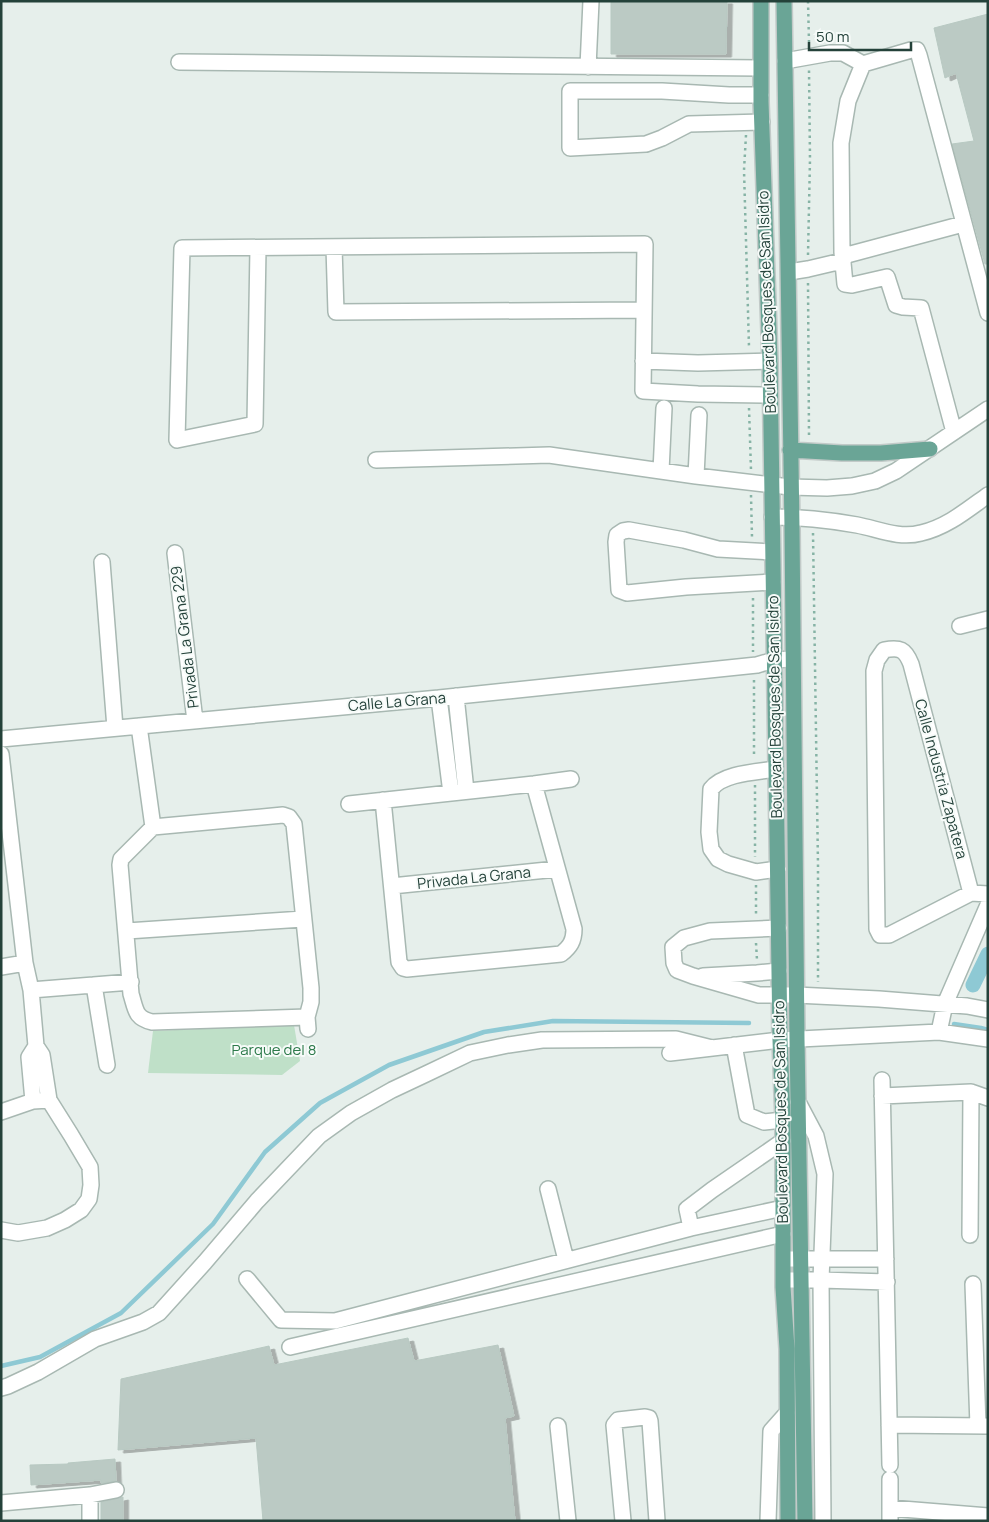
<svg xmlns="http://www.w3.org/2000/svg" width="989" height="1522" viewBox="0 0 989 1522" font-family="Manrope,sans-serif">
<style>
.green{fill:#bfe0c8}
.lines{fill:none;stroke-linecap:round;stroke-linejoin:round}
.stream{stroke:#8ec9d4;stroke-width:4.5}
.canal{stroke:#8ec9d4;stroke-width:15}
.building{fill:#bbcac4;stroke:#b8c9c2;filter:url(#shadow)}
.minor-casing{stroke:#a8b8b2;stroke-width:18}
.major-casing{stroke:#c2cac8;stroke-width:18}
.path{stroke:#86b3a5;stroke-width:2.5;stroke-dasharray:2.5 4;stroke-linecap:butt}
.minor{stroke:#fff;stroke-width:15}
.major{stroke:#6aa596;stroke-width:15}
.labels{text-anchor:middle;stroke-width:4;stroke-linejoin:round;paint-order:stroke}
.street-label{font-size:15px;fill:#24423a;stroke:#f7fbf9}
.park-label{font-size:15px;fill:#2d7a4b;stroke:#f7fbf9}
</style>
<defs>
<filter id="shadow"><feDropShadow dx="5.5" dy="3" stdDeviation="0" flood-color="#0004"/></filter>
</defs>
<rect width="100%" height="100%" fill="#e6efeb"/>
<path class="green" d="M294 1025 300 1061 282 1075 148 1073 153 1031Z"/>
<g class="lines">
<path class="stream" d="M954 1024 981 1028 988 1030
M1 1366 40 1357 121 1313 213 1224 265 1152 320 1103 389 1065 484 1032 553 1021 749 1023"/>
<path class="canal" d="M973 985 988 954"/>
</g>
<path class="building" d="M611 1H727L726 54H611Z
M988 14V264H985L952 144 974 141 956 73 945 78 934 28Z
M408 1338 414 1361 498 1345 514 1416 505 1418 515 1521H263L256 1438 118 1450 121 1379 269 1346 274 1365Z
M115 1459 116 1481 101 1483V1480L31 1485 30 1465 68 1464V1463Z
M123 1497V1521H101V1502Z"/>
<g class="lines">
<defs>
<path id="minor" d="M785 61 830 53H843L863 64 911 50H917L919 55 988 313
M179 62 760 68
M863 64 848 101 841 143 842 252 845 284 852 285 887 277 896 305 903 307 921 308 954 432
M588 67 591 1
M761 95H729L662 91H570V148L646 144 662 138 689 124 762 122
M334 247 336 312 644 310
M258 248 255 424 177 440 182 248 645 244 643 391 698 394 770 395
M789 272 808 269 842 261 847 255 963 224
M643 361 698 363 770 361
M376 460 549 455 696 476 790 487 827 488 852 486 875 481 896 471 988 409
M661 471 664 408
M696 476 699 415
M772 517C801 517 829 520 857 525 878 529 899 539 921 533 947 527 967 510 988 495
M772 552 718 549 684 540 629 530 623 531 617 535 616 542 619 590 627 593 686 587 773 582
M175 553 195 721
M102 562 115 728
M960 626 988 619
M456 696 466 791
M439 698 451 793
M139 726 153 827
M1 739 439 698 757 665 774 660 792 659
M1 754 25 963 31 990 36 1046 42 1055 49 1100
M776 769C757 772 723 773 711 789L709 832 711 849 718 859 728 864 756 872 778 869
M383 800 399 962 403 968 407 969 561 954C570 947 574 941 574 929L534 784
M349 804 534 784 571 779
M153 827 121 859 120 865 131 994C136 1010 135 1018 152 1022L307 1017
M153 827 283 815 289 817 294 824 311 988V1002L307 1017 308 1029
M392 886 557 869
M971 893 911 664C905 649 900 647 884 650L877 660 874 671 877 929 880 935H889L971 893 988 894
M779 928 710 931 684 938 673 947 674 963 677 970 693 976 759 995H796L879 999 967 1006 988 1010
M127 931 303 919
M1 967 25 963
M703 976 757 973 779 971
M94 985 107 1065
M31 990 131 982
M939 1032 945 1004 988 905
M734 1045 747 1115 764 1122 783 1120
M670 1053 780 1040 939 1032 988 1039
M882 1080 890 1465
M882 1096 971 1092 988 1098
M33 1101 29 1057 36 1046
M798 1102 816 1136 825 1174 821 1280 823 1521
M1 1112 33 1101 49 1100 71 1135 90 1167 91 1185 89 1199 81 1210 65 1220 47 1228 18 1233 1 1230
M548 1189 566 1260
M691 1228 687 1209 712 1190 783 1141
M970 1235 971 1092
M784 1259H886
M247 1279 281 1320 335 1321 691 1228 783 1208
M784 1280H821L887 1282
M973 1284 978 1426
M290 1347 783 1234
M1 1388 8 1386 38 1372 95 1339 143 1322 159 1313 205 1262 257 1201 319 1136 351 1113 392 1090 426 1074 470 1053 508 1045 542 1040 676 1039 712 1048
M889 1425 986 1426
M558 1426 568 1521
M90 1495V1521
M1 1503 90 1495 116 1490
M890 1508 988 1516
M623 1521 614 1425 618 1420 645 1417 649 1418 650 1421 657 1521
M768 1521 771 1431 787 1413
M890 1521V1479"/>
<path id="major" d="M761 1V102L770 361 780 1040 783 1120V1287L787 1349 788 1521
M784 1 792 528 797 1039 805 1521
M790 450 842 453H881L930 449"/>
</defs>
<use href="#minor" class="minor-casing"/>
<use href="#major" class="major-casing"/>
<path class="path" d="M808 1 809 42
M746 135 744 170 749 347
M808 255 810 159 809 70
M808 283 809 437
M749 408 751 470
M751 495 752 537
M813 533 818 865V982
M753 598V652
M754 680V757
M755 785V857
M756 885V915
M756 943 757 960"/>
<use href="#minor" class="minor"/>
<use href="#major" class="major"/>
</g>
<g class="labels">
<g class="street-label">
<text transform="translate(767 302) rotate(-92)" y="5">Boulevard Bosques de San Isidro</text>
<text transform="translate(185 637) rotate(-97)" y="5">Privada La Grana 229</text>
<text transform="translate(397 702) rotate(-5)" y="5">Calle La Grana</text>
<text transform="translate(775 707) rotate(-91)" y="5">Boulevard Bosques de San Isidro</text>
<text transform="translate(941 779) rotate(75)" y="5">Calle Industria Zapatera</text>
<text transform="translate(474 878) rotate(-6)" y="5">Privada La Grana</text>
<text transform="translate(781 1112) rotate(-91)" y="5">Boulevard Bosques de San Isidro</text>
</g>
<g class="park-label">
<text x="274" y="1055">Parque del 8</text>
</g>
</g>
<rect width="989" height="1522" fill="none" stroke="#24423a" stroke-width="5"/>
<path d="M809 42v8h102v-8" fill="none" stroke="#24423a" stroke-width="2.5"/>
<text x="816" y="42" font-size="15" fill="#24423a" stroke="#f7fbf9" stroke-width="4" paint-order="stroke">50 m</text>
</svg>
